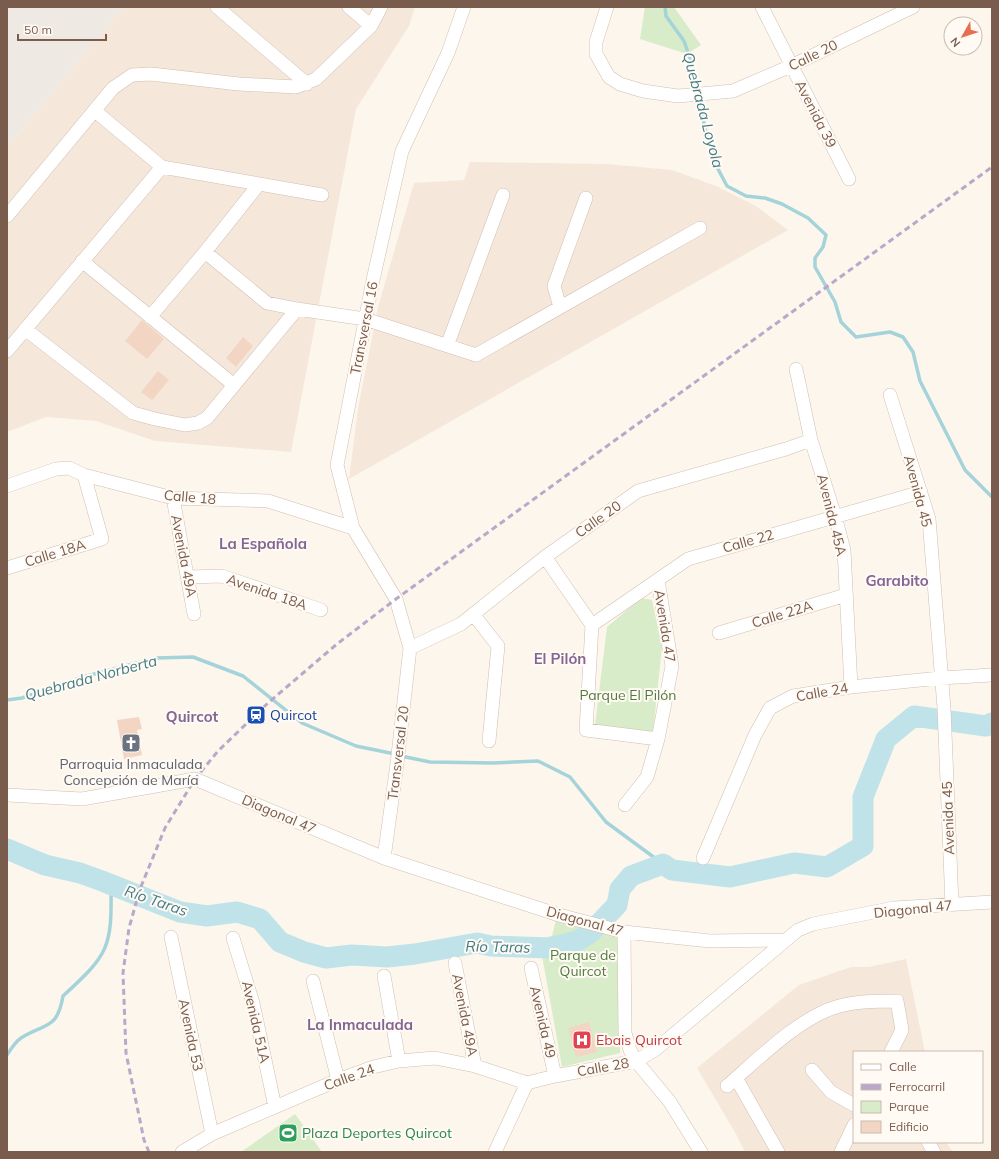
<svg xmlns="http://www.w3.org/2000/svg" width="999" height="1159" viewBox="0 0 999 1159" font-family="Mulish,sans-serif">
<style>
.residential{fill:#f5e8da}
.industrial{fill:#efe9e4}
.green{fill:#d8ecc9}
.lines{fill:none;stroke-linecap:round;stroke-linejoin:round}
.stream{stroke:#a5d3da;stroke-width:3.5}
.river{stroke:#bfe3e8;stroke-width:21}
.building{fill:#f3d5c3}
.street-casing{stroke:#d1beb0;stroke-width:14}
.street{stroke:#fff;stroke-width:13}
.rail{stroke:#b9a8c9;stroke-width:3;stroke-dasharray:6 4;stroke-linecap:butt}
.labels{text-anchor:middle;stroke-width:4;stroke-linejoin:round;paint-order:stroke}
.street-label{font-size:14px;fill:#7a5c4d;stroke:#fffaf3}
.park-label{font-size:14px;fill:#537a41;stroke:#fffaf3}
.transit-label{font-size:14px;fill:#164399;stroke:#fffaf3;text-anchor:start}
.worship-label{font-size:14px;fill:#5b616d;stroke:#fffaf3}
.health-label{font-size:14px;fill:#be3a42;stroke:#fffaf3;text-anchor:start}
.leisure-label{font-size:14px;fill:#27864d;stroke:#fffaf3;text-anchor:start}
.water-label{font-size:15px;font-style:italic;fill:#437c86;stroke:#fffaf3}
.neighbourhood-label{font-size:15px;font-weight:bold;fill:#846695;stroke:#fffaf3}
</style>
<rect width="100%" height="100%" fill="#fdf6ec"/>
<path class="residential" d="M124 7H415L409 26 356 109 291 452 155 441 96 421 46 417 7 432V147Z
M470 162 607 164 672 170 716 186 756 206 788 230 349 479 358 408 378 307 414 183 464 180Z
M906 959 925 1052H854V1142H946L953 1152H745L736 1134 697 1068 799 985 851 967H869Z"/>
<path class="industrial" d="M7 7H124L7 147Z"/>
<path class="green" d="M645 7H674L701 45 687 54 640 39Z
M641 598 652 600 662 647 653 733 595 725 607 627Z
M556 920 624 932 620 1053 562 1067 539 939 552 936Z
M295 1114 322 1152H241Z"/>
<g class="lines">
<path class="stream" d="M665 7 666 16 684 41 692 64 705 128 718 169 727 186 746 196 765 198 782 204 808 218 826 235 823 247 815 258V267L835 302 841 322 856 337 890 332 903 337 913 352 920 381 965 470 992 497
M7 700 22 698 83 677 156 658 193 657 243 676 302 723 356 746 395 754
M401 756 430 762 493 763 538 761 570 777 606 822 663 864
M7 1055C11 1049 15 1042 21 1038 44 1023 57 1031 63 996 109 954 112 948 111 885"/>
<path class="river" d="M7 849 45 865 80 873 102 881 180 912 207 916 237 912 260 919 280 942 304 952 326 958 352 955 387 957 415 954 477 943 491 946 549 948 566 944 579 940 590 933 617 905 620 889 631 876 663 864 672 870 730 877 794 863 827 867 863 846V797L886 739 914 716 986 726 992 723"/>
</g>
<path class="building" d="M142 320 164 339 147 359 125 341Z
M243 337 253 346 236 367 226 358Z
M158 371 169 380 152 400 141 392Z
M139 717 142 729 137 730 142 755 124 759 117 720Z
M589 1022 597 1052 576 1057 568 1028Z"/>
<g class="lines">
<defs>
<path id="street" d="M217 7 307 84
M349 7 371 26
M607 7 596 42V54L609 77 620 84 643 91 678 96 733 91 791 66 913 7
M762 7 849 179
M162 167 322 195
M7 216 113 88 132 75 151 74 239 84 296 87 316 79 371 26 381 7
M205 252 259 184
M82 261 234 385
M560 307 554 286 586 198
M150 317 205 252 267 303 297 309
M25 329 133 413 155 419 185 425 198 423 207 418 297 309 365 319 476 355 700 228
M447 346 503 195
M7 351 162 167 95 111
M796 369 811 440 835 516 844 550 851 687
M890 395 929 519 944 708 952 905
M7 486 56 469 69 468 84 475 173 498 268 501 353 528
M173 498 194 614
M545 557 592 625 586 730 658 739
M7 568 102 539 84 475
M189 577 222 576 321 610
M473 614 498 646 489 741
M592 625 688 559 921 492
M719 633 846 595
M410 648 461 624 545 557 638 491 786 449 811 440
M7 795 82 799 195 779 384 858 559 915 624 932 710 941 785 940
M625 805 647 777 658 739 672 666 658 580
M384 858 397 764 410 648 396 599 353 528 337 465 373 280 402 151 448 53 464 7
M703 858 755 735 770 708 793 696 851 687 940 678 992 675
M624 932 625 1033 630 1050 636 1061 670 1102 701 1152
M171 937 212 1134
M233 938 253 1003 275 1107
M455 963 475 1066
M531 968 555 1076
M384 976 399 1061
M313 981 338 1080
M812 1070 831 1092 854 1105
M736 1078 778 1152
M527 1083 555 1076 636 1061 655 1050 798 930 813 924 894 908 992 902
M727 1086C757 1060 799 1018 836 1007 857 1001 876 1001 897 1001L902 1030 891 1052
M928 1142 934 1152
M182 1152 212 1134 338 1080 373 1067 399 1061 435 1058 475 1066 527 1083
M495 1152 527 1083
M841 1152 854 1125"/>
</defs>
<use href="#street" class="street-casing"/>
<use href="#street" class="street"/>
<path class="rail" d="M149 1152 144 1140 126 1053 123 973 129 928 140 889 165 828 195 779 218 751 268 703 337 644 396 599 992 167"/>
</g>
<defs>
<symbol id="station-square" viewBox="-11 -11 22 22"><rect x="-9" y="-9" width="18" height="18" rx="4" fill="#1a4fb4" stroke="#fffaf3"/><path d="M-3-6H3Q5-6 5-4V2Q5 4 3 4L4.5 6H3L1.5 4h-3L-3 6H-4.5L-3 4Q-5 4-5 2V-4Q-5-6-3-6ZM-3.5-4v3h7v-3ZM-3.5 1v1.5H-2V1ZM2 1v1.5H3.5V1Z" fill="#fff"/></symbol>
<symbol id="church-square" viewBox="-11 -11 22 22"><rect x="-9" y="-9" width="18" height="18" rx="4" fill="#6b7280" stroke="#fffaf3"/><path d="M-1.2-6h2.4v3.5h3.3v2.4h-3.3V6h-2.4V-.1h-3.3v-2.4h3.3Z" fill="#fff"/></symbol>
<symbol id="hospital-square" viewBox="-11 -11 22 22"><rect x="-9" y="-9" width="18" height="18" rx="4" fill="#e0444e" stroke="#fffaf3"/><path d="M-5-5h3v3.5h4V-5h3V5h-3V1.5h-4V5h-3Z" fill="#fff"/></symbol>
<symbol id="stadium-square" viewBox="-11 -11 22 22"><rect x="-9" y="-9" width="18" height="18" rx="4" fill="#2e9e5b" stroke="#fffaf3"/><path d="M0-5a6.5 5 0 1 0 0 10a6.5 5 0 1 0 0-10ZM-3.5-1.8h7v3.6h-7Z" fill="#fff"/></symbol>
</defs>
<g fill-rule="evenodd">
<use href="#station-square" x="245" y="704" width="22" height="22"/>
<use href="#church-square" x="120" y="732" width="22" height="22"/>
<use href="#hospital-square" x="571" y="1029" width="22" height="22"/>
<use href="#stadium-square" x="277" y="1122" width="22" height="22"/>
</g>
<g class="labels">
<g class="street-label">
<text transform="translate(813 55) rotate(-26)" y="5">Calle 20</text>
<text transform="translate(816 114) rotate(63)" y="5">Avenida 39</text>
<text transform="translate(364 328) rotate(-79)" y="5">Transversal 16</text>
<text transform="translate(918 491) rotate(75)" y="5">Avenida 45</text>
<text transform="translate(190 497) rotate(5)" y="5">Calle 18</text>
<text transform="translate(832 515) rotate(76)" y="5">Avenida 45A</text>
<text transform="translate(598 519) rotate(-35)" y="5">Calle 20</text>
<text transform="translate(748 541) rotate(-16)" y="5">Calle 22</text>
<text transform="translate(55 553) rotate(-17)" y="5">Calle 18A</text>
<text transform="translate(184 556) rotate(79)" y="5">Avenida 49A</text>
<text transform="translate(267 592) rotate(19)" y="5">Avenida 18A</text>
<text transform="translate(782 614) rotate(-17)" y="5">Calle 22A</text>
<text transform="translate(665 626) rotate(81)" y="5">Avenida 47</text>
<text transform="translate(822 692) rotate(-10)" y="5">Calle 24</text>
<text transform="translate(398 753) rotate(-83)" y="5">Transversal 20</text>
<text transform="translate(279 814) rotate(23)" y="5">Diagonal 47</text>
<text transform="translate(948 818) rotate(-92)" y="5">Avenida 45</text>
<text transform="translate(913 909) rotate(-6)" y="5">Diagonal 47</text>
<text transform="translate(585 921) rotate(15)" y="5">Diagonal 47</text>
<text transform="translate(465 1015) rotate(79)" y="5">Avenida 49A</text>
<text transform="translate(256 1022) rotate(77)" y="5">Avenida 51A</text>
<text transform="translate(543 1022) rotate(77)" y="5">Avenida 49</text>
<text transform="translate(191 1035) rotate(78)" y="5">Avenida 53</text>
<text transform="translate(603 1067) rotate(-10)" y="5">Calle 28</text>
<text transform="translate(349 1077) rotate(-20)" y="5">Calle 24</text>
</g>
<g class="park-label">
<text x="628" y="700">Parque El Pilón</text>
<text x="583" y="960">Parque de<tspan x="583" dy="16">Quircot</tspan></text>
</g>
<g class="transit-label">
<text x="270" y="720">Quircot</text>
</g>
<g class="worship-label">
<text x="131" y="769">Parroquia Inmaculada<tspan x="131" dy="16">Concepción de María</tspan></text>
</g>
<g class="health-label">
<text x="596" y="1045">Ebais Quircot</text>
</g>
<g class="leisure-label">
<text x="302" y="1138">Plaza Deportes Quircot</text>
</g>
<g class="water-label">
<text transform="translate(703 110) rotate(75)" y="5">Quebrada Loyola</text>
<text transform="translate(91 678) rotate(-15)" y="5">Quebrada Norberta</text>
<text transform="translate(156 901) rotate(19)" y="5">Río Taras</text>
<text transform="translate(498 947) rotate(1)" y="5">Río Taras</text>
</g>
<g class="neighbourhood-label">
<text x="263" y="549">La Española</text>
<text x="897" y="586">Garabito</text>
<text x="560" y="664">El Pilón</text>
<text x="192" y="722">Quircot</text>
<text x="360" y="1030">La Inmaculada</text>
</g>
</g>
<rect width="999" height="1159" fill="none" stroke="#7a5c4d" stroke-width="16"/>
<rect x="853" y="1051" width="130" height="92" fill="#fffaf3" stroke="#cabbb1"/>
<rect x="861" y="1064" width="20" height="6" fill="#ffffff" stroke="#cabbb1"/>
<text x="889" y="1071" font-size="12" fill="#7a5c4d">Calle</text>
<rect x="861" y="1084" width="20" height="6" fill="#b9a8c9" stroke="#cabbb1"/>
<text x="889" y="1091" font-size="12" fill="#7a5c4d">Ferrocarril</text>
<rect x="861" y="1101" width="20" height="12" fill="#d8ecc9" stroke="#cabbb1"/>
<text x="889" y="1111" font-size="12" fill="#7a5c4d">Parque</text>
<rect x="861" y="1121" width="20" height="12" fill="#f3d5c3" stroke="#cabbb1"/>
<text x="889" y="1131" font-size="12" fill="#7a5c4d">Edificio</text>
<g transform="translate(963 36) rotate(231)"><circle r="19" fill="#fffaf3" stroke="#cabbb1"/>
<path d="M0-3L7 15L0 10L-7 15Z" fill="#e76f51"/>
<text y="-6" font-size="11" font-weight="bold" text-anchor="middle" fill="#7a5c4d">N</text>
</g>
<path d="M18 34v6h88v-6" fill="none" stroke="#7a5c4d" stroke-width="2"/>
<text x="24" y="34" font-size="12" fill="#7a5c4d" stroke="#fffaf3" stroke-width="3" paint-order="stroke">50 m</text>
</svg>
